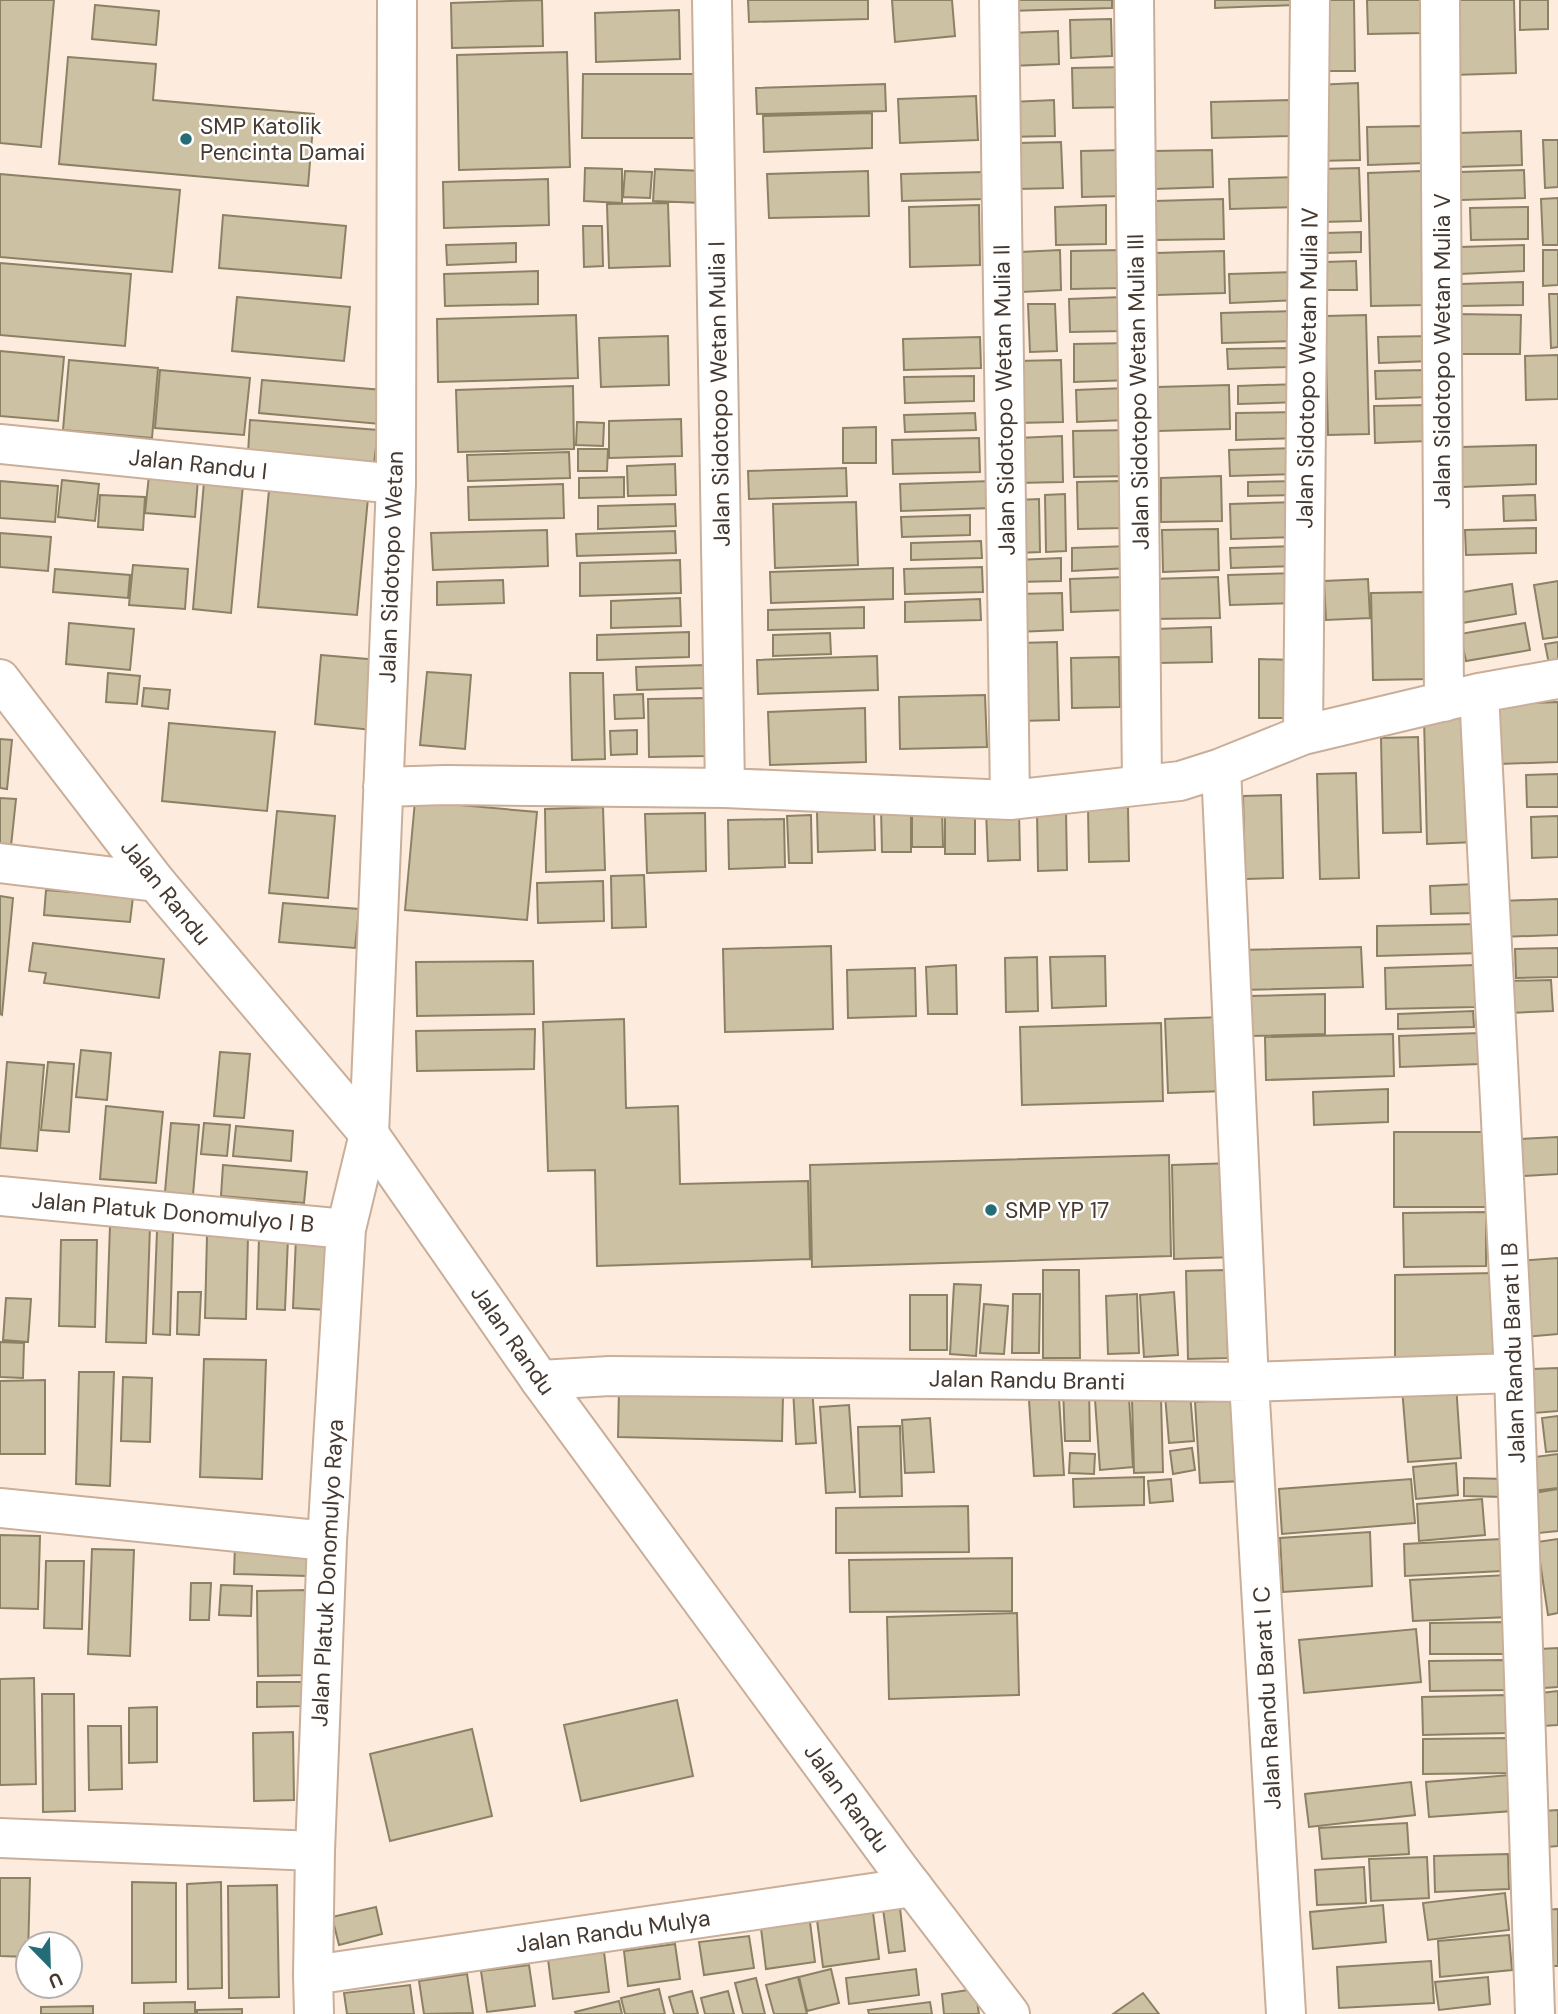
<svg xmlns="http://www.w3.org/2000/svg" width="1558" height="2014" viewBox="0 0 1558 2014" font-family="'DM Sans',sans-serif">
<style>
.building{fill:#cdc1a3;stroke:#8b8164;stroke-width:2}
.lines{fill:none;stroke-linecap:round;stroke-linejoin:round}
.minor-casing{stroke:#c9ae99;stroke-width:42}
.tertiary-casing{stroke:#c9ae99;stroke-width:42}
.minor{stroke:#fff;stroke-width:38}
.tertiary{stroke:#fff;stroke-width:38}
.poi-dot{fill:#246d77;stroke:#fff;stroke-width:2.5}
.labels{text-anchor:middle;stroke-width:5;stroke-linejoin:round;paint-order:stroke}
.poi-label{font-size:23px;fill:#453930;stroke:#fff;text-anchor:start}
.street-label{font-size:23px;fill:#453930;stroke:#fff}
</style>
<rect width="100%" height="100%" fill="#fdecde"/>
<path class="building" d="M0 0H54L41 147 0 143Z
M542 0 543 46 452 48 451 3Z
M748 0H868V19L749 22Z
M892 0H952L955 36 895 42Z
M1009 0H1112V8L1010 11Z
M1215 0H1293L1294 5 1215 8Z
M1316 0H1354L1355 71H1318Z
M1367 0H1424L1425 33 1368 34Z
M1451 0H1514L1516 73 1453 75Z
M1520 0H1548V29L1520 30Z
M95 5 159 11 156 45 92 39Z
M679 10 680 59 596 62 595 13Z
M1111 19 1112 56 1071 58 1070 20Z
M1058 31 1059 64 1008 66 1007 33Z
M567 52 570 167 459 170 457 55Z
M68 57 156 64 153 100 314 114 308 186 59 164Z
M1128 67 1129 107 1073 108 1072 68Z
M583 74H703L702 138H582Z
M1358 83 1360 160 1317 161 1315 85Z
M885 84 886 111 757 114 756 88Z
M976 96 978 140 900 143 898 99Z
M1054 100 1055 136 1010 137 1009 102Z
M1292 100V136L1212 138 1211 102Z
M872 113V148L764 152 763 116Z
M1424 126 1425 163 1368 165 1367 127Z
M1521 131 1522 165 1458 167V133Z
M1543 140H1558V187L1545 188Z
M1061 142 1063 188 1015 189 1014 143Z
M1124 150 1125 196 1082 197 1081 151Z
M1212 150 1213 187 1154 189 1153 151Z
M585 168 622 169V203L584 201Z
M1359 168 1361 221 1322 222 1320 169Z
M655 169 704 171 702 203 653 201Z
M1524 170 1525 198 1461 200 1460 172Z
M625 171 652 172 650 198 623 197Z
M868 171 869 216 769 218 767 174Z
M1422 171 1426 305 1371 306 1368 173Z
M984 172 985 199 902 201 901 174Z
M0 174 180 190 172 272 0 257Z
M1300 177 1301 207 1230 209 1229 179Z
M548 179 549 225 444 228 443 182Z
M1558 198V245H1543L1541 199Z
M1223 199 1224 239 1156 240 1155 201Z
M668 203 670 266 609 268 607 204Z
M979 205 980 265 910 267 909 207Z
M1106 205V244L1056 245 1055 207Z
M1528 207V239L1471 240 1470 208Z
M223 215 346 226 341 278 219 268Z
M583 226H602L603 266 584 267Z
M1361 232V252L1325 253V233Z
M516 243V262L447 265 446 245Z
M1524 245V271L1460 274V247Z
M1060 250 1061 290 1021 292 1020 252Z
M1121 250 1122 288 1071 289V251Z
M1543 250H1558V285L1543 286Z
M1224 251 1225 293 1157 295 1156 253Z
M1356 261 1357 290H1325V262Z
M0 263 131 274 125 346 0 335Z
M538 271V304L445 306 444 274Z
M1296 272 1298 300 1230 303 1229 274Z
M1523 282V305L1460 306V284Z
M1549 294H1558V347L1551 348Z
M237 297 350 307 344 361 232 351Z
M1123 297 1124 331 1070 332 1069 299Z
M1028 304H1055L1057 351 1030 352Z
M1294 311 1295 341 1222 343 1221 313Z
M1454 314 1521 315 1520 354H1453Z
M576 315 578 378 438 382 437 319Z
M1366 315 1369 434 1328 435 1325 316Z
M668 336 669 385 601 387 599 338Z
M1431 336V361L1379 363 1378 337Z
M980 337 981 368 904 370 903 339Z
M1132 343V380L1074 382V344Z
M1288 348 1289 367 1228 369 1227 349Z
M0 351 64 357 58 421 0 416Z
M1558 355V399L1526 400 1525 356Z
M69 360 158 368 152 438 63 430Z
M1061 360 1063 422 1013 423 1012 361Z
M160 370 250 378 244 435 155 428Z
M1428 370 1429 397 1376 399 1375 371Z
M974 376V401L905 403 904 377Z
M262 380 383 390 380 424 259 413Z
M1298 384 1299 402 1238 404V386Z
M1229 385 1230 429 1158 431 1157 387Z
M573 386 574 449 458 452 456 390Z
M1126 388 1127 420 1077 422 1076 390Z
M1429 405V441L1375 443 1374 406Z
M1297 412V438L1236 440V413Z
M975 413 976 430 905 432 904 415Z
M681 419 682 456 609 458V421Z
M250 420 378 430 374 464 248 453Z
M577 422 604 423 603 446 576 445Z
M876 427V463H843V428Z
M1133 430 1134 476 1074 477 1073 431Z
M1062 436 1063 482 1016 483 1015 438Z
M979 438 980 472 893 474 892 440Z
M1536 445V484L1462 487 1461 447Z
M1298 448 1299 474 1230 476 1229 450Z
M578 449H608L607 471H578Z
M569 452 570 478 468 481 467 455Z
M675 464 676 495 628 496 627 466Z
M846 468 847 496 749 499 748 471Z
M149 475 198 479 195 517 145 513Z
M1221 476 1222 521 1161 522V478Z
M624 477V497L579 498V478Z
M62 480 99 484 95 521 58 517Z
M0 481 58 486 55 522 0 518Z
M992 481 993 508 901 511 900 484Z
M1121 481 1123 528 1078 529 1077 482Z
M1299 481V495L1248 496V482Z
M204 482 243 485 231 613 193 609Z
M563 484 564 518 469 520 468 487Z
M269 490 368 498 357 615 258 607Z
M1065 494 1066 551 1046 552 1045 495Z
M100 495 145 497 143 530 98 527Z
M1535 495 1536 520 1504 521 1503 496Z
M1039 499 1040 552 1017 553 1016 500Z
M856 502 858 565 775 568 773 504Z
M1298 502 1299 537 1231 539 1230 504Z
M675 504 676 526 598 529V506Z
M970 515V535L902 537 901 517Z
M1536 528V553L1466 555 1465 530Z
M1218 529 1219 570 1163 572 1162 530Z
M547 530 548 566 433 570 431 533Z
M675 531 676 553 577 556 576 534Z
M0 533 51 537 48 571 0 567Z
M981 541 982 558 911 560V543Z
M1130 546V568L1072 571V548Z
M1298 546 1299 566 1231 568 1230 548Z
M1061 558V581L1015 582 1014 560Z
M680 560 681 593 580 596V563Z
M133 565 188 569 185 609 129 605Z
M982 567 983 592 905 594 904 569Z
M893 568V599L771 603 770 572Z
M55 569 130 575 128 598 53 592Z
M1300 573V603L1230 605 1228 575Z
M1124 577V610L1071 612 1070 579Z
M1218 577 1220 618 1151 619 1150 579Z
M1368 579 1370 618 1326 620 1324 581Z
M503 580 504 603 437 605V582Z
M1558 581V637L1543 639 1534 585Z
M1512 584 1516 614 1462 623 1457 593Z
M1429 592 1431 679 1373 680 1371 593Z
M1062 593 1063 630 1014 632V594Z
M680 598 681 626 611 628V601Z
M980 599 981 620 905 622V602Z
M864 607V628L768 630V610Z
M69 623 134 629 130 670 66 664Z
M1525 623 1530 650 1466 661 1460 634Z
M1211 627 1212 662 1156 663 1155 629Z
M689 632V657L597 660V635Z
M830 633 831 654 773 656V635Z
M1057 642 1059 720 1019 721 1018 643Z
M1558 642V662L1549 664 1545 644Z
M321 655 379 660 372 730 315 724Z
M877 656 878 690 758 694 757 660Z
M1119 657 1120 707 1072 708 1071 658Z
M1259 659 1293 660V718H1259Z
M707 665V688L637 690 636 667Z
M427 672 471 675 465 749 420 745Z
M108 673 140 676 137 704 106 702Z
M570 673H603L605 759 572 760Z
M144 688 170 690 168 709 142 706Z
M643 694 644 718 615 719 614 695Z
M985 695 987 747 900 749 899 697Z
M706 698 707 756 649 757 648 699Z
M1558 702V762L1499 764 1498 704Z
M865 708 866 762 770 765 768 712Z
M1473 715 1476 842 1427 844 1424 717Z
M169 723 275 732 267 811 162 801Z
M637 730V754L611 755 610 731Z
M1418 737 1421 832 1383 833 1381 738Z
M0 739 12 740 7 789 0 788Z
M1356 773 1359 878 1320 879 1317 774Z
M1558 774V807H1527L1526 775Z
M1281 795 1283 878 1245 879 1243 796Z
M0 798 16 799 11 846 0 845Z
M415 801 537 812 527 920 405 910Z
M942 804 943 847H912V805Z
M945 805H975V854H945Z
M603 807 605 870 546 872 545 809Z
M911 807V852H882L881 808Z
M1128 807 1129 861 1089 862 1088 808Z
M874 810 875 850 818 852 817 812Z
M1019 810 1020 860 988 861 986 811Z
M1066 810 1067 870 1038 871 1037 811Z
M277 811 335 816 328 898 269 893Z
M705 813 706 871 647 873 645 814Z
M811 815 812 863H789L787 816Z
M1558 816V857L1532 858 1531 817Z
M784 819 785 867 729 869 728 820Z
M644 875 646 927 612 928 611 876Z
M603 881 604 921 538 923 537 883Z
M1476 884V913L1431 914 1430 886Z
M46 890 133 897 130 922 44 915Z
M0 896 13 898 2 1015 0 1014Z
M1558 899V935L1501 937V901Z
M283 903 359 909 355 948 279 942Z
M1480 924 1481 953 1377 956V926Z
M33 943 164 959 159 998 44 983 46 973 29 971Z
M831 946 833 1029 725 1032 723 949Z
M1361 947 1363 987 1241 990 1239 950Z
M1558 948V977L1516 978 1515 949Z
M1105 956 1106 1006 1052 1008 1050 957Z
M1037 957 1038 1011 1006 1012 1005 958Z
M533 961 534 1014 417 1016 416 962Z
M956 965 957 1014H928L926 967Z
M1475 965V1007L1386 1009 1385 968Z
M915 968 916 1016 848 1018 847 970Z
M1551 980 1553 1011 1509 1013 1508 981Z
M1325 994V1034L1250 1036 1249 996Z
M1473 1011 1474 1027 1398 1029V1014Z
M1223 1017 1225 1091 1168 1093 1165 1019Z
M624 1019 626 1108 678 1106 680 1184 808 1181 810 1259 597 1266 595 1170 548 1171 543 1022Z
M1161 1023 1163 1101 1022 1105 1020 1027Z
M535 1029 534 1069 417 1071 416 1031Z
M1479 1033 1480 1064 1400 1067 1399 1036Z
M1393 1034 1394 1076 1266 1080 1265 1037Z
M81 1050 111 1053 107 1100 76 1097Z
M220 1052 250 1054 244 1118 214 1116Z
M7 1062 44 1065 37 1151 0 1148Z
M48 1062 74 1064 69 1132 41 1130Z
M1388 1089V1122L1314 1125 1313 1092Z
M106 1106 163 1112 156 1183 100 1179Z
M171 1123 199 1125 193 1195 165 1192Z
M204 1123 230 1125 227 1156 201 1154Z
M236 1126 293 1131 291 1161 233 1156Z
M1394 1132H1490V1207H1394Z
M1558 1137V1174L1522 1176 1519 1139Z
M1169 1155 1171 1256 812 1267 810 1165Z
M1234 1163 1236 1257 1174 1259 1172 1165Z
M223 1165 307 1172 304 1203 221 1196Z
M1486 1212V1266L1404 1267 1403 1213Z
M110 1225 150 1226 146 1343 106 1342Z
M157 1231H173L170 1335 153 1334Z
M207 1235 248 1236 246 1319 205 1318Z
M259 1237 288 1238 285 1310 257 1309Z
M296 1237H330L327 1310 293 1308Z
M61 1240H97L95 1327 59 1326Z
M1558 1258V1334L1524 1337 1517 1261Z
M1043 1270H1079L1080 1358H1043Z
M1226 1270 1228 1358 1188 1359 1186 1271Z
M1494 1273 1495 1361 1395 1363V1275Z
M954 1284 981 1285 976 1356 950 1354Z
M178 1292H201L199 1335 177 1334Z
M1174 1292 1178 1355 1144 1357 1140 1295Z
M1013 1294H1040L1039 1353H1012Z
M1137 1294 1139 1353 1108 1354 1106 1296Z
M910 1295H947V1350H910Z
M6 1298 31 1299 28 1342 3 1340Z
M984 1304 1008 1306 1004 1354 980 1353Z
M0 1342 24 1343 23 1378 0 1377Z
M204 1359 266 1360 262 1479 200 1477Z
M1558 1368V1411L1534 1413 1532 1369Z
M79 1372H114L110 1486 76 1484Z
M123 1377 152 1378 150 1442 121 1441Z
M45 1380V1454H0V1381Z
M1456 1384 1461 1458 1408 1462 1402 1388Z
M812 1387 816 1443 796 1444 793 1388Z
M1089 1387 1090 1441H1065L1063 1388Z
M619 1390 783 1394 782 1441 618 1437Z
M1190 1393 1194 1441 1169 1443 1165 1395Z
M1129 1397 1133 1467 1100 1470 1095 1400Z
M1059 1398 1064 1475 1034 1476 1029 1400Z
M1161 1398 1163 1472 1134 1473 1132 1399Z
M1238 1399 1243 1481 1200 1483 1195 1402Z
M849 1405 855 1492 826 1493 820 1407Z
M1558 1416V1451L1546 1452 1542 1418Z
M930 1418 934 1472 905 1473 902 1420Z
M900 1426 902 1496 860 1497 858 1427Z
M1192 1448 1195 1470 1173 1474 1170 1451Z
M1070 1453 1095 1454 1094 1474 1069 1473Z
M1558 1454V1488L1532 1491 1527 1458Z
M1456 1463 1458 1495 1416 1499 1413 1467Z
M1144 1477V1505L1074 1507 1073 1479Z
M1464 1478 1506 1479 1505 1497 1464 1496Z
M1171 1479 1173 1501 1150 1503 1148 1481Z
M1411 1479 1415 1523 1282 1534 1279 1489Z
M1558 1489V1531L1539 1533 1534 1493Z
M1482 1499 1485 1535 1419 1541 1417 1504Z
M968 1506 969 1552 836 1553V1508Z
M1370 1532 1372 1586 1283 1592 1280 1538Z
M0 1535 40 1536 38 1609 0 1608Z
M1501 1539 1502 1571 1405 1576 1404 1544Z
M1558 1539V1613L1548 1615 1537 1542Z
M235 1545 308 1547 307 1576 234 1574Z
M92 1549 134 1550 130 1656 88 1654Z
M1012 1558V1611L850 1612 849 1560Z
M46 1561H84L82 1629 44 1628Z
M1508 1575 1510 1617 1413 1621 1410 1580Z
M191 1583H211L209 1620H190Z
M221 1585 252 1586 251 1616 219 1615Z
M307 1590 308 1675 258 1676 257 1591Z
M1017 1613 1019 1695 889 1699 887 1617Z
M1508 1622V1654H1430V1623Z
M1416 1629 1421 1682 1304 1693 1299 1640Z
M1558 1648V1687L1544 1688 1540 1649Z
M1506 1660 1507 1690 1430 1691 1429 1661Z
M34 1678 36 1784 0 1785V1679Z
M257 1682H304L305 1706 257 1707Z
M1558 1691V1725L1543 1726 1541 1693Z
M42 1694H74L75 1811 43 1812Z
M1506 1695 1507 1733 1423 1735 1422 1697Z
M677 1700 693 1776 581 1801 564 1725Z
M157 1707V1762L129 1763V1708Z
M88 1726H121L122 1789 89 1790Z
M472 1729 492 1816 390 1841 370 1754Z
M293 1732 294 1800 254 1801 253 1733Z
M1510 1738V1773L1423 1774V1739Z
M1510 1775 1513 1811 1429 1817 1426 1782Z
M1411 1782 1415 1815 1309 1827 1305 1794Z
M1558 1810V1846L1547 1847 1544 1811Z
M1407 1823 1409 1854 1322 1859 1319 1828Z
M1508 1854 1509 1889 1435 1892 1434 1856Z
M1427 1857 1429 1898 1371 1901 1369 1859Z
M1364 1867 1366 1903 1317 1905 1315 1870Z
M0 1878H30L28 1957 0 1956Z
M132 1882 176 1883V1982L132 1983Z
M221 1882 222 1988 188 1989 187 1884Z
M277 1885 279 1997 229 1998 228 1886Z
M898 1891 905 1951 889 1953 881 1894Z
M1505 1893 1509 1930 1428 1940 1423 1903Z
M871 1897 879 1959 823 1967 815 1904Z
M1383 1905 1386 1942 1313 1949 1310 1912Z
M376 1907 382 1934 339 1945 332 1917Z
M1558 1909V1966H1547L1544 1910Z
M809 1914 815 1962 766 1969 760 1920Z
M1509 1935 1512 1970 1440 1977 1438 1941Z
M749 1936 754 1968 704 1975 699 1942Z
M675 1944 680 1979 628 1986 624 1951Z
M604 1952 609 1992 553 1999 548 1959Z
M1431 1961 1434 2003 1339 2008 1337 1967Z
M529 1965 535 2006 487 2012 481 1971Z
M831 1969 839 2003 807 2011 799 1977Z
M916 1969 919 1995 849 2004 846 1978Z
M467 1974 473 2013 424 2014 419 1981Z
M798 1977 807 2014H774L766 1985Z
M1488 1977 1490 2004 1439 2010 1435 1982Z
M756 1978 765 2014H743L735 1983Z
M410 1985 414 2014H347L344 1993Z
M659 1989 665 2014H625L621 1998Z
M975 1989 979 2014H944L942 1994Z
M692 1991 698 2014H674L669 1997Z
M728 1991 734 2014H705L701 1998Z
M1143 1993 1159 2014H1113Z
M619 2001 622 2014H576L575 2012Z
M195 2002V2014H144V2003Z
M930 2002 932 2014H869L868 2010Z
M93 2006V2014H41V2007Z
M242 2009V2014H197V2010Z"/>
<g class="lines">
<defs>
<path id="minor" d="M712 0 725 788
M999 0 1010 800
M1134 0 1142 785
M1440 0 1444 702
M0 444 396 484
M1479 693 1514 1373 1535 2014
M1303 735 1310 0
M1221 768 1249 1382 1286 2014
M383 787 445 785 725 788 1010 800 1180 781 1221 768 1303 735 1479 693 1558 679
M0 863 156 882
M0 1196 346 1229
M540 1380 610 1376 1249 1382 1514 1373
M0 1508 327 1541
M0 1838 315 1851
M313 1975 913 1887
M314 2014 313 1975 315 1851 327 1541 346 1229 369 1134 396 484 397 0"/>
<path id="tertiary" d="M0 679 156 882 369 1134 540 1380 899 1869 1010 2014"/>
</defs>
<use href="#minor" class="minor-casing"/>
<use href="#tertiary" class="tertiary-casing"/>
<use href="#minor" class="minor"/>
<use href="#tertiary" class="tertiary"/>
</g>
<g class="poi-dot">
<circle cx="186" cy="139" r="7"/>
<circle cx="991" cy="1210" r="7"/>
</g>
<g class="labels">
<g class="poi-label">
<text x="200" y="134">SMP Katolik<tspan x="200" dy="26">Pencinta Damai</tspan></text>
<text x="1005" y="1218">SMP YP 17</text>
</g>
<g class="street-label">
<text transform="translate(1442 351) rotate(-90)" y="8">Jalan Sidotopo Wetan Mulia V</text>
<text transform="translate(1307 368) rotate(-89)" y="8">Jalan Sidotopo Wetan Mulia IV</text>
<text transform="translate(1138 392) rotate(-91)" y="8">Jalan Sidotopo Wetan Mulia III</text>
<text transform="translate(719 394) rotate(-91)" y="8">Jalan Sidotopo Wetan Mulia I</text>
<text transform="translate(1004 400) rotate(-91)" y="8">Jalan Sidotopo Wetan Mulia II</text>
<text transform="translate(198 464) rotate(6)" y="8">Jalan Randu I</text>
<text transform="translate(391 567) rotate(-88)" y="8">Jalan Sidotopo Wetan</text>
<text transform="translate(166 892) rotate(51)" y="8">Jalan Randu</text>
<text transform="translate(173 1212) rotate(5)" y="8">Jalan Platuk Donomulyo I B</text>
<text transform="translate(513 1340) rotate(55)" y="8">Jalan Randu</text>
<text transform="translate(1513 1353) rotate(-92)" y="8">Jalan Randu Barat I B</text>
<text transform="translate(1027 1380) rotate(1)" y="8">Jalan Randu Branti</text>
<text transform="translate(327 1573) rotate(-87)" y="8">Jalan Platuk Donomulyo Raya</text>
<text transform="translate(1267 1698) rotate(-93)" y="8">Jalan Randu Barat I C</text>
<text transform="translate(847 1798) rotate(54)" y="8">Jalan Randu</text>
<text transform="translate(613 1931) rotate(-8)" y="8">Jalan Randu Mulya</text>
</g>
</g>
<g transform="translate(49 1965) rotate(157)"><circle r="33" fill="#ffffff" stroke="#b5b0ac" stroke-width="2"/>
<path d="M0-5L12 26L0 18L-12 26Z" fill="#246d77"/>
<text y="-10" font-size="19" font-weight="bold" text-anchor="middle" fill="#453930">U</text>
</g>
</svg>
